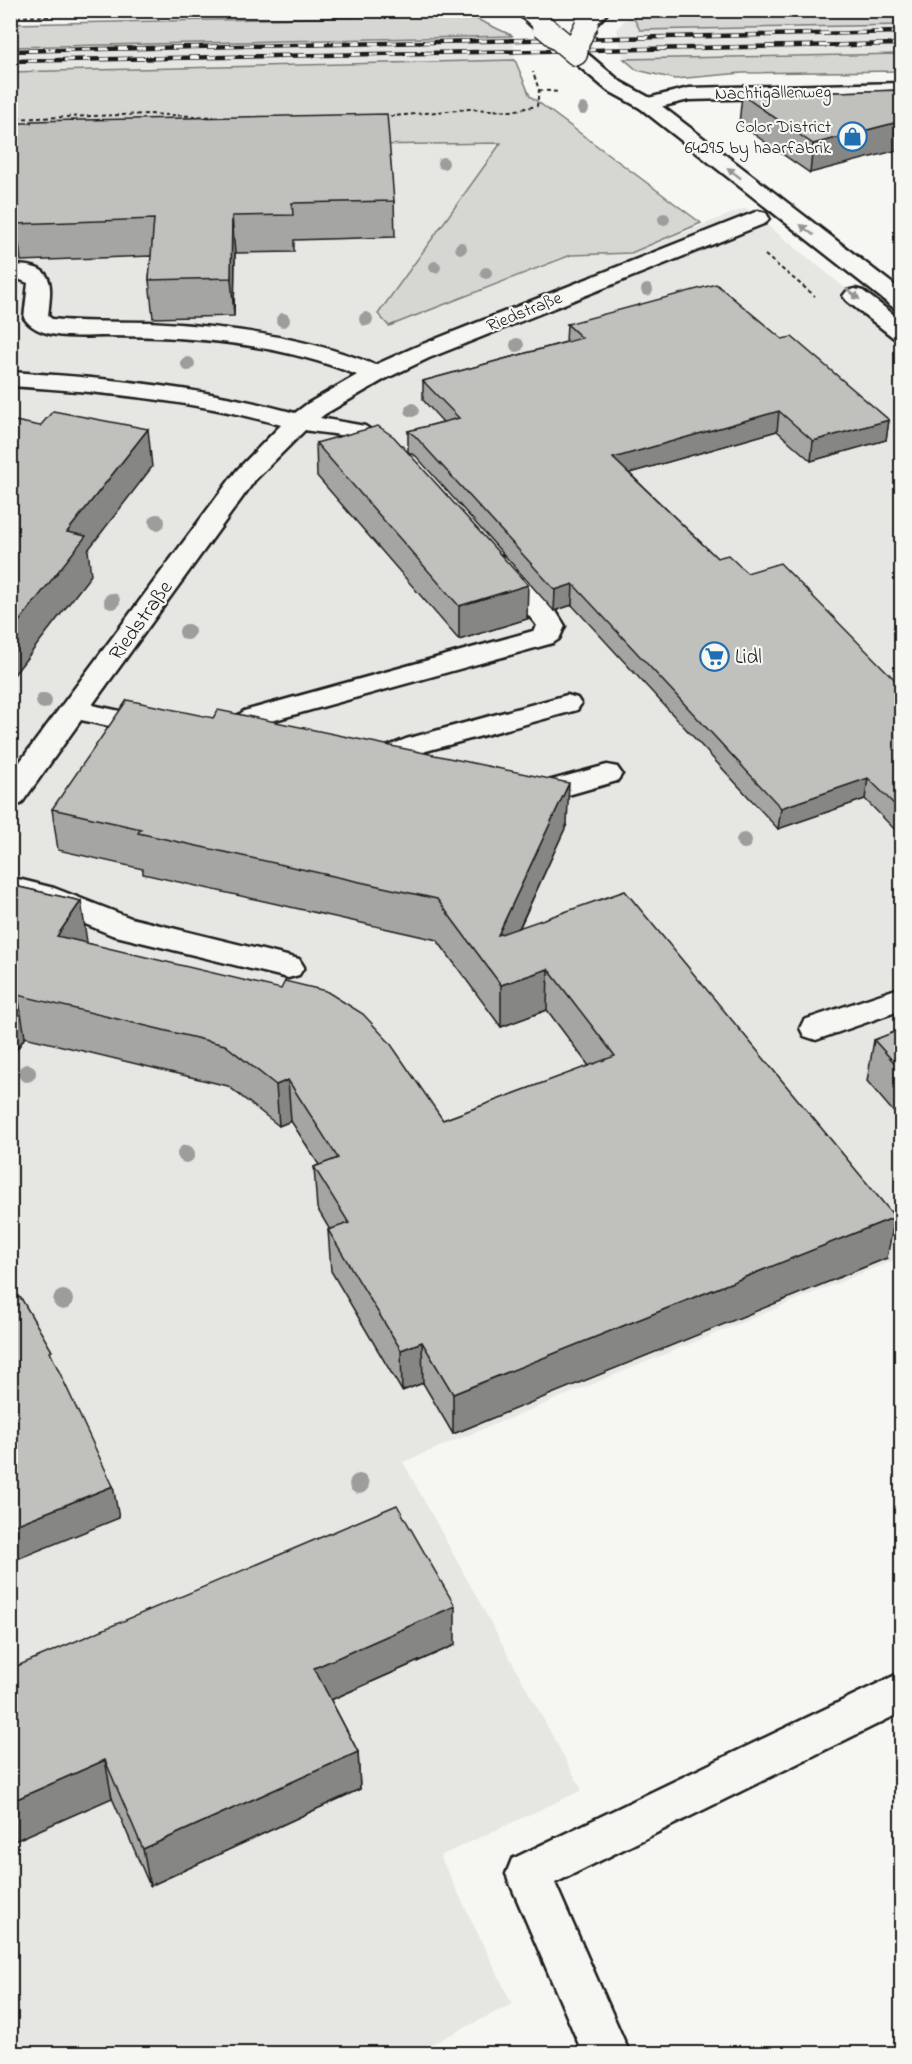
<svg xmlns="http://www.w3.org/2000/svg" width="912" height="2064" viewBox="0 0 912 2064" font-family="'Indie Flower',sans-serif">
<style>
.built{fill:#e6e6e2}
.green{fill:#d6d6d2;stroke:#797977;stroke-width:1.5}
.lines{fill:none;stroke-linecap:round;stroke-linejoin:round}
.minor-casing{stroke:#1c1c1c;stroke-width:5}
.major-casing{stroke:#1c1c1c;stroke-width:5}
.path{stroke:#1c1c1c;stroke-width:2;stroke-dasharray:4 3;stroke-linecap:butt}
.minor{fill:#f6f6f2;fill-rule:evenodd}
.major{fill:#f6f6f2;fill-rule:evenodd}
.rail-casing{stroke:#1c1c1c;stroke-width:4.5}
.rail{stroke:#f6f6f2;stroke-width:3;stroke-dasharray:9;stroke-linecap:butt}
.major-bridge-casing{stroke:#1c1c1c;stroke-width:25;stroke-linecap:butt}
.major-bridge{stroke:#f6f6f2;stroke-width:22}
.tree{fill:#9d9d9b}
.wall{fill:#a5a5a3;stroke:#1c1c1c;stroke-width:1.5}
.shaded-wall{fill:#868684;stroke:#1c1c1c;stroke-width:1.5}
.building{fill:#c0c0bd;stroke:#1c1c1c;stroke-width:1.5}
.oneway{fill:#949492}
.labels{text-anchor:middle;stroke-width:4.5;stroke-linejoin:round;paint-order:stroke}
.far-street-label{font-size:18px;fill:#1c1c1c;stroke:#f6f6f2}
.far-poi-label{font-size:18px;fill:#1c1c1c;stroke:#f6f6f2;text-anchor:end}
.street-label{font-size:21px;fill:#1c1c1c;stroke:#f6f6f2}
.poi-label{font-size:21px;fill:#1c1c1c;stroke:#f6f6f2;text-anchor:start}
</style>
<rect width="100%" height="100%" fill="#f6f6f2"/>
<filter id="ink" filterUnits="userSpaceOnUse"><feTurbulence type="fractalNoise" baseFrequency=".0167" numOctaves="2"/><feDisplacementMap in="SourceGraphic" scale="12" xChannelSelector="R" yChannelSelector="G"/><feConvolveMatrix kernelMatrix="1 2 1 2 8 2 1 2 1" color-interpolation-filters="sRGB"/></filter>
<g filter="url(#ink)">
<path class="built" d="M757 10 901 11V70L742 73 675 79 637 70 624 59 617 29 625 20 644 13Z
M513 36 515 60 11 72 10 47Z
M502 143 378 314 571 255 631 253 746 208 901 333V1257L403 1462 582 1790 440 1856 512 2004 414 2053H11V152Z"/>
<path class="green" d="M639 10 901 11V25L640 30 631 13Z
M468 15 513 36 11 47V24Z
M901 54V71L742 73 675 79 637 70 624 59Z
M515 60 530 96 701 223 631 253 571 255 389 326 378 314 501 143 11 150 10 72Z"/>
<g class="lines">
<defs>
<path id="minor" d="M902 83V95L689 100 647 110 640 108 637 104 640 100 689 88Z
M758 211 766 213 769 218 766 223 429 358 385 379 325 414 320 418 365 426 404 451 408 456 404 461C381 467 368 444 348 437 335 433 319 433 305 430L255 480 92 705 167 721 171 727 167 733 157 736 81 720 21 804 10 806V775L237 470 281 425C193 400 102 392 10 386V372C109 378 200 387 295 413L307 404 357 375C280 343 189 336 106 336 81 336 40 341 24 318L28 283 18 279H10V265C55 265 52 280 48 316L52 319C84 323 116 321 148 322 223 326 305 336 375 365L413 348Z
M497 555 506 557 557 613 565 626 559 639 553 643 264 723C248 735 234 752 213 746L208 740 213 734 244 711 533 631 537 626 535 623 484 563 488 557Z
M567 695 577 698 581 704 577 710 426 751 397 764 389 778 379 780 369 778 364 771 376 751 406 739Z
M607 765 617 767 622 774 617 781 526 807 515 804 511 797 515 790Z
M10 877 54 888 131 918 299 959 304 967 299 975 288 978 112 935 34 903 10 897Z
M902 987V1010L816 1040 804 1036 800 1028 804 1020Z
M902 1672V1712L555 1883 630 2054H583L506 1874 512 1859Z"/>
<path id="major" d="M514 10H536L553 26 550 30H536Z
M589 10H610L594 27H580L577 23Z
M576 48 583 50 621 82 654 100 902 291V310L894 308 640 108 607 90 569 58 566 54 569 50Z
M855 289 863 291 902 321V340L894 338 847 301 843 296 847 291Z"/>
</defs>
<use href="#minor" class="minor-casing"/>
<use href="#major" class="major-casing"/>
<path class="path" d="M10 17 337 10
M539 90 559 92
M383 117 469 109 511 111 537 106 539 90 533 72
M10 119 148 114 214 117
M765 255 815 296"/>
<use href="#minor" class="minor"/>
<use href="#major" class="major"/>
<defs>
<path id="rail" d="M10 51 902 32
M10 61 902 44"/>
</defs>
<use href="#rail" class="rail-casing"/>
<use href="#rail" class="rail"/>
<defs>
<path id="major-bridge" d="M543 26 576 54 578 42 587 23"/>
</defs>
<use href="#major-bridge" class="major-bridge-casing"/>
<use href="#major-bridge" class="major-bridge"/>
</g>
<g class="tree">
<circle cx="583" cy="109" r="6"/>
<circle cx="443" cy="163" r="6"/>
<circle cx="664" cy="219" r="6"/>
<circle cx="461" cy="248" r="6"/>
<circle cx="435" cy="267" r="6"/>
<circle cx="486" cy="273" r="6"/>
<circle cx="647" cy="290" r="6"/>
<circle cx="366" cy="319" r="7"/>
<circle cx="283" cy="320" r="7"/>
<circle cx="517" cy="345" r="7"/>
<circle cx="188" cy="364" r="7"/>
<circle cx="412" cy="410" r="7"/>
<circle cx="157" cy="522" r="8"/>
<circle cx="112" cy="601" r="8"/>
<circle cx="187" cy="632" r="8"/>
<circle cx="44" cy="701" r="8"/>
<circle cx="744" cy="841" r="8"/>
<circle cx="27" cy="1073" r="9"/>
<circle cx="186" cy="1154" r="9"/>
<circle cx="63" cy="1300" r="10"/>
<circle cx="359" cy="1484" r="10"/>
</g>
<path class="wall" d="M902 90 810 173 739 124 742 95Z
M10 123 394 201 395 237 294 240V252L235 253 234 316 153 318 149 280 151 256 21 261 19 244H10Z
M567 324 782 339 889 420 886 440 811 461 777 431 629 473 717 558 747 573 902 687V837L865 799 778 829 572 605 554 611 416 456 408 452V431L443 422 423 400V381L566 342Z
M316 443 527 619 459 640 317 476Z
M52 809 567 824 520 927 887 1258 453 1434 423 1383 402 1391 331 1271 328 1230H330L317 1208 314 1167 319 1165 291 1121 279 1126 228 1086 25 1037 10 1060V885L81 901 86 943 443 1120 589 1066 547 1010 501 1027 437 940 143 874V869L58 850Z
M902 1029V1122L867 1081 874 1040Z
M455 1645 331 1700 358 1752 360 1789 150 1886 112 1798 10 1669Z"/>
<path class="shaded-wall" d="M902 121V149L810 173 813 144Z
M232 216 235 253 234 316 231 278Z
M779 411 777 431 612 478 613 458Z
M889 420 886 440 811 461 813 441Z
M148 429 152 467 88 550 91 575 10 680V633L67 532Z
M573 584 572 605 554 611 555 590Z
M528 585 527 619 459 640V606Z
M868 778 865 799 778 829 781 808Z
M569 783 567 824 497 976 498 935Z
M81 901 87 942 64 978 57 936Z
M548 969 547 1010 501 1027V985Z
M18 995 25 1037 10 1060V1007Z
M288 1080 291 1121 279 1126 276 1085Z
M895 1217 887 1258 453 1434V1394Z
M422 1342 423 1383 402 1391 401 1350Z
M113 1486 119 1518 10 1562V1527Z
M455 1606V1645L317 1706 314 1668Z
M358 1752 360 1789 150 1886 143 1849Z
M105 1760 112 1798 10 1843V1802Z"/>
<path class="building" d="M902 90V121L813 144 742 95Z
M387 114 394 201 292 203 293 215 232 216 231 278 149 280 154 219 16 224 18 207H10V123H31V121Z
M716 284 782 339 792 337 889 420 813 441 779 411 613 458 717 558 728 555 747 573 780 563 902 687V812L868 778 781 808 573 584 555 590 415 436 408 431 459 418 423 381 582 338 567 324Z
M53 411 148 429 67 532 86 536 10 633V420L40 426Z
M378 426 394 437 528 585 459 606 316 443Z
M127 700 213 718 218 710 569 783 498 935 625 891 895 1217 453 1394 422 1342 401 1350 328 1230 349 1223 314 1167 338 1158 288 1080 276 1085 225 1045 18 995 10 1007V885L81 901 57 936 281 989 285 981 326 991 363 1014 390 1043 443 1120 615 1056 548 969 501 985 437 899 138 833 141 829 52 809Z
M902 1029V1071L874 1040Z
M10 1295 21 1298 52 1351 50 1352 113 1486 10 1527Z
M397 1505 455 1606 314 1668 358 1752 143 1849 105 1760 10 1802V1669Z"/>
<defs><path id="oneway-solid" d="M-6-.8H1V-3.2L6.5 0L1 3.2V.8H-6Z" transform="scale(1.5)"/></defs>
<g class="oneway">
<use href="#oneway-solid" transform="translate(734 173) rotate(-142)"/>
<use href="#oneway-solid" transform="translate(807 230) rotate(-142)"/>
<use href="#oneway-solid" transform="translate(853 294) rotate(39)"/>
</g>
</g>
<defs>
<symbol id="shop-ring" viewBox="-11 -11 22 22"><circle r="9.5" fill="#f6f6f2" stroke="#1f6fb2" stroke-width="1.5"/><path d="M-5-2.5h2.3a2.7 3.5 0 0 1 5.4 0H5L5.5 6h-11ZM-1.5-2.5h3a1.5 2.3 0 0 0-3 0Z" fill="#1f6fb2"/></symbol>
<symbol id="supermarket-ring" viewBox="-11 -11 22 22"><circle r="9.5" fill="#f6f6f2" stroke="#1f6fb2" stroke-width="1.5"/><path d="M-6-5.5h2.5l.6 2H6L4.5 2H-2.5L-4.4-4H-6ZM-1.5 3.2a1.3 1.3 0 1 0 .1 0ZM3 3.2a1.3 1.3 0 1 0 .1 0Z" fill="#1f6fb2"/></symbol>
</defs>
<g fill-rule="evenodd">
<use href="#shop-ring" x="836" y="120" width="33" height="33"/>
<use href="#supermarket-ring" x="698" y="640" width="33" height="33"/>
</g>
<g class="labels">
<g class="far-street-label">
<text transform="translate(773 92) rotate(-1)" y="6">Nachtigallenweg</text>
<text transform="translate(524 311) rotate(-22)" y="6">Riedstraße</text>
</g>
<g class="far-poi-label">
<text x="831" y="132">Color District<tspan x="831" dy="21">64295 by haarfabrik</tspan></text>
</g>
<g class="street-label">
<text transform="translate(140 620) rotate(-54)" y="7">Riedstraße</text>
</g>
<g class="poi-label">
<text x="735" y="663">Lidl</text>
</g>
</g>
<rect width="912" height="2064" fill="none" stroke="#f6f6f2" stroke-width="36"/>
<rect x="18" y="18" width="876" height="2028" fill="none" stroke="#1c1c1c" stroke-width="2" filter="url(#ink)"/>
</svg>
